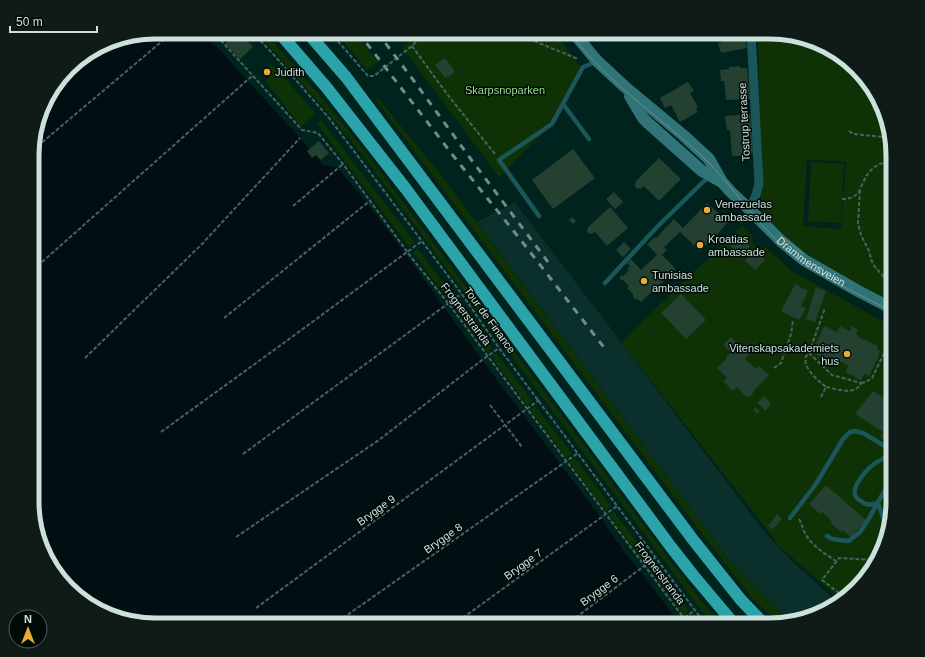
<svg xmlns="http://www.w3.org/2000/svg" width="925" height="657" viewBox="0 0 925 657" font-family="Arial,sans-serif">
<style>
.built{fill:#0b302b}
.green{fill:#0f3106;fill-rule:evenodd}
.water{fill:#030e12}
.building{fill:#234031}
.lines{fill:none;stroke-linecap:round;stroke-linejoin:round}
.path{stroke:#46645f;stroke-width:2;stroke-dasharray:4 2;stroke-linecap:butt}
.lane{stroke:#1b575a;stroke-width:4.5}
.street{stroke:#1b575a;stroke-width:9}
.secondary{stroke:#307478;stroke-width:12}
.highway{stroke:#2ca2a9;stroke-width:12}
.tram{stroke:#718c87;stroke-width:1}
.rail{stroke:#718c87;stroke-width:3;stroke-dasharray:7 7;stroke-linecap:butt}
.poi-dot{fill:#e8ab37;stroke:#000a07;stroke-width:1.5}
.labels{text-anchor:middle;stroke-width:3;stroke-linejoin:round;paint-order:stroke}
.poi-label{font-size:11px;fill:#cce0dc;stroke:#000a07;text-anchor:start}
.park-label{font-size:11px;fill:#9ae18a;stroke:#000a07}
.street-label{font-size:11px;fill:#cce0dc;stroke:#000a07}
.rim{fill:none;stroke:#cce0dc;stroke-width:5}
</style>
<rect width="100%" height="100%" fill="#00231e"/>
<path class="built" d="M515 202 763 530 792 561 837 602 825 612 790 620 731 562 477 222Z"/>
<path class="green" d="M257 32H263C299 69 332 110 365 151L666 555 700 599 723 625H718L716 623 714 625 697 605 361 153 322 106Z
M335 32H354L378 62 367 70Z
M419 32H555L581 68 552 124 499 177 402 48Z
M758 32H778L810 39 845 57 877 94 893 147V303L842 278 792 247 761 216ZM807 160 837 161 846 162 841 229 803 226Z
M272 65 275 67 316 114 302 125 300 126 266 81 272 74 268 68Z
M378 98 442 176 731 562 790 620 779 623 753 599 695 525 375 99Z
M321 120 415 243 409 247 317 124Z
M811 162 844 164 841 223 808 221Z
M742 226 752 235C751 244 756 251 765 247L792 271 893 327V510L886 542 868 577 840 599 781 548 621 342Z
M418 249 453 296 448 300 413 252Z
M457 301 492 348 487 352 452 305Z
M496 353 532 401 527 405 491 356Z
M535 406 572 454 566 458 530 410Z
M575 458 611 506 606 511 569 462Z
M614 512 650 559 644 563 609 515Z
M653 564 689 611 684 615 648 567Z"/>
<path class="water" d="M155 32H198L218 48 300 138 323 165 338 168 367 203 405 253 482 360 601 518 627 556 639 570 681 625H147L115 618 80 600 49 564 33 518V139L45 100 74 63 108 41Z"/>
<path class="building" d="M237 32H239L253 47 240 59 225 44Z
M639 32H660L646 39 645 37 642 39Z
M715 32H744L747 48 721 53V51H720L718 43 722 42 720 34 716 35Z
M837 53 843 56V59H837Z
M445 58 455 71 453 72 454 73 448 77V76L445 78 435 65Z
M740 66V68H747L750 99 726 100 724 81H721L720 70 729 69V67Z
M688 82 694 91 690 93 698 107 696 108 698 112 680 122 671 105 665 108 660 98Z
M750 114 753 153 751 154V155L748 156H733V155H732L730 130H727L725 116Z
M319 141 329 153 321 160 316 155 312 158 307 151Z
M573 149 595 178 553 209 532 180Z
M659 158 681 179 659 201 644 186 642 188 638 189 635 187V185L636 181Z
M614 192 623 202 615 209 606 199Z
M707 203 728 222 710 242H709L700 251 680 232 664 247 667 250 662 255 676 269 641 302 637 299H635L633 297V294L627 288 629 286 623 280H620V276H623L629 270 627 269 630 266 627 263 631 259 641 270 657 255 647 244 655 237 656 238 674 219 683 228Z
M610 207 628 228 607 246 595 232 592 234H590L587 232V230L588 227Z
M572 217 576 221 573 224 569 220Z
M740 236 750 246 740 256 730 246Z
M624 242 631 249 623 257 616 250Z
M755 251 765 260 755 270 745 260Z
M795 284 808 291 801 306 806 308 799 320 781 311Z
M816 287 826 291 822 302 815 322 806 319Z
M681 294 706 320 686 339 661 313Z
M824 326 837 332 840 326 850 331 852 326 858 330 856 334 859 336 858 337 878 346 877 350 880 351 878 356H879L869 376 864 374 861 380 845 372 849 366 829 356 827 360 812 353Z
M731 337 742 348 746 343 752 349 747 353 749 355 745 359 756 369 759 366 769 375 754 390 755 391 749 397 748 396 746 397 737 387 733 391 723 381 727 378 717 368 726 359 727 355 732 353 723 345Z
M873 391 893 403V442L892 444 880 437 883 432 855 414Z
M764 396 771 403 766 411 757 403Z
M755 407 760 411 757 414 753 410Z
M826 485 866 520 851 537 842 530 841 532 830 523 832 521 822 512 820 514 809 504Z
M777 514 782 518 773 530 768 526Z"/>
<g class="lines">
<path class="path" d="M212 32 215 34 302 130 318 133 343 164 411 257 448 303 689 625
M252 32 274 55 329 118 461 293 499 348 706 625
M330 32 368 76H374L412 46 426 32
M512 32 578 59
M412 46 447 94 495 154
M849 131 853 134 884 137 892 144
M33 150 173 32
M860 190 858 223 861 235 869 251 872 262 875 267 884 277 886 281 890 286 893 287
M842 199C847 199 853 198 857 194 860 191 861 186 863 183 869 169 877 162 893 162
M293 206 343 164
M33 270 252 76
M224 318 371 200
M809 353 825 308
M85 358 202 244 300 138
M774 368 781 363 791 334 793 320
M861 383 866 382 872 378 889 343 883 337
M821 397 826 387C818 381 797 363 809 353L832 375 861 383C856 396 836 389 826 387
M490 405 522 447
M161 432 281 345 422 241
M243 454 461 294
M799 519C802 523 802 528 805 533 811 545 825 554 836 561
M236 537 379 440 482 360 499 348
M873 560V557L886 542
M844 597 822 580 839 558 873 560 875 563
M256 608 539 400
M333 625 578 453
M453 625 617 506
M566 625 656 557
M675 625 695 610"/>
<path class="lane" d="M563 104 589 139
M539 216 499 160 552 124 583 67 596 62
M605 283 658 226 703 182 710 177
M878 503C872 505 866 506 861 501 859 500 857 499 856 497 850 488 866 470 874 464 879 460 887 457 893 453
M878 503 888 532
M790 518 816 484 843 439 850 432 855 431 863 433 893 451
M827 536 832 539 847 541 850 540 860 532 868 520 886 488 890 478 893 465"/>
<path class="street" d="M749 209 755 198 759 184 751 32"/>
<g class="secondary">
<path id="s1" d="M573 32 597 61 624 86 683 135 709 159 722 182 731 192 749 209 781 241 804 260 858 291 893 309"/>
<path d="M630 96 643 118 648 123 702 171 722 182"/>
</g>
<path class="highway" d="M277 32 283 37 327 88 406 189 671 547 693 575 735 625
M307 32 346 77 694 541 741 600 765 625"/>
<path class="tram" d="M569 32C605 80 654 113 698 152 731 183 754 221 788 251 818 276 859 294 893 312
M781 236 803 254"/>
<path class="rail" d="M358 32 455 158 520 239 606 350
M377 32 414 81 473 162 548 262"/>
</g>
<g class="poi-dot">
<circle cx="267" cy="72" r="4"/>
<circle cx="707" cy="210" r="4"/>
<circle cx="700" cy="245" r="4"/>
<circle cx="644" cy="281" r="4"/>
<circle cx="847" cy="354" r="4"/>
</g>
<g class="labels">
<g class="poi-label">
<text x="275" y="76">Judith</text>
<text x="715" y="208">Venezuelas<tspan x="715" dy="13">ambassade</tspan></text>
<text x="708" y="243">Kroatias<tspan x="708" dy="13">ambassade</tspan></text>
<text x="652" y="279">Tunisias<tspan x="652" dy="13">ambassade</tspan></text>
<text x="839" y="352" text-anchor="end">Vitenskapsakademiets<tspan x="839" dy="13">hus</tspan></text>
</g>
<g class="park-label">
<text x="505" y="94">Skarpsnoparken</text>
</g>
<g class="street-label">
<text transform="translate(744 122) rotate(-93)" y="4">Tostrup terrasse</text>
<text dy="4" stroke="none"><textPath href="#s1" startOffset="333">Drammensveien</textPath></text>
<text transform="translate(466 314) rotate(53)" y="4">Frognerstranda</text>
<text transform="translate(490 320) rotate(54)" y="4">Tour de Finance</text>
<text transform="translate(376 510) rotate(-36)" y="4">Brygge 9</text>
<text transform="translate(443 538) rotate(-35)" y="4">Brygge 8</text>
<text transform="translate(523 564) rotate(-36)" y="4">Brygge 7</text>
<text transform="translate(660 573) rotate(53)" y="4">Frognerstranda</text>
<text transform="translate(599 590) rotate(-37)" y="4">Brygge 6</text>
</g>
</g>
<path d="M0 0H925V657H0ZM155 39H770A116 116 0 0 1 886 155V502A116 116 0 0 1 770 618H155A116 116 0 0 1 39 502V155A116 116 0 0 1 155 39Z" fill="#101b18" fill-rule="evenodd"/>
<path class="rim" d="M155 39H770A116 116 0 0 1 886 155V502A116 116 0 0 1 770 618H155A116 116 0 0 1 39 502V155A116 116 0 0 1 155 39Z"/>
<g transform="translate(28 629)"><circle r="19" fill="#000a07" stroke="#52605c"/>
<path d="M0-3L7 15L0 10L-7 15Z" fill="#e8ab37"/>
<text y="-6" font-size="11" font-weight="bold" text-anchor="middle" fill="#cce0dc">N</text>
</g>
<path d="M10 26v6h87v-6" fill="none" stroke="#cce0dc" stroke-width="2"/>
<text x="16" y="26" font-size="12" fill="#cce0dc" stroke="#000a07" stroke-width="3" paint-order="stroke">50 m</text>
</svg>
